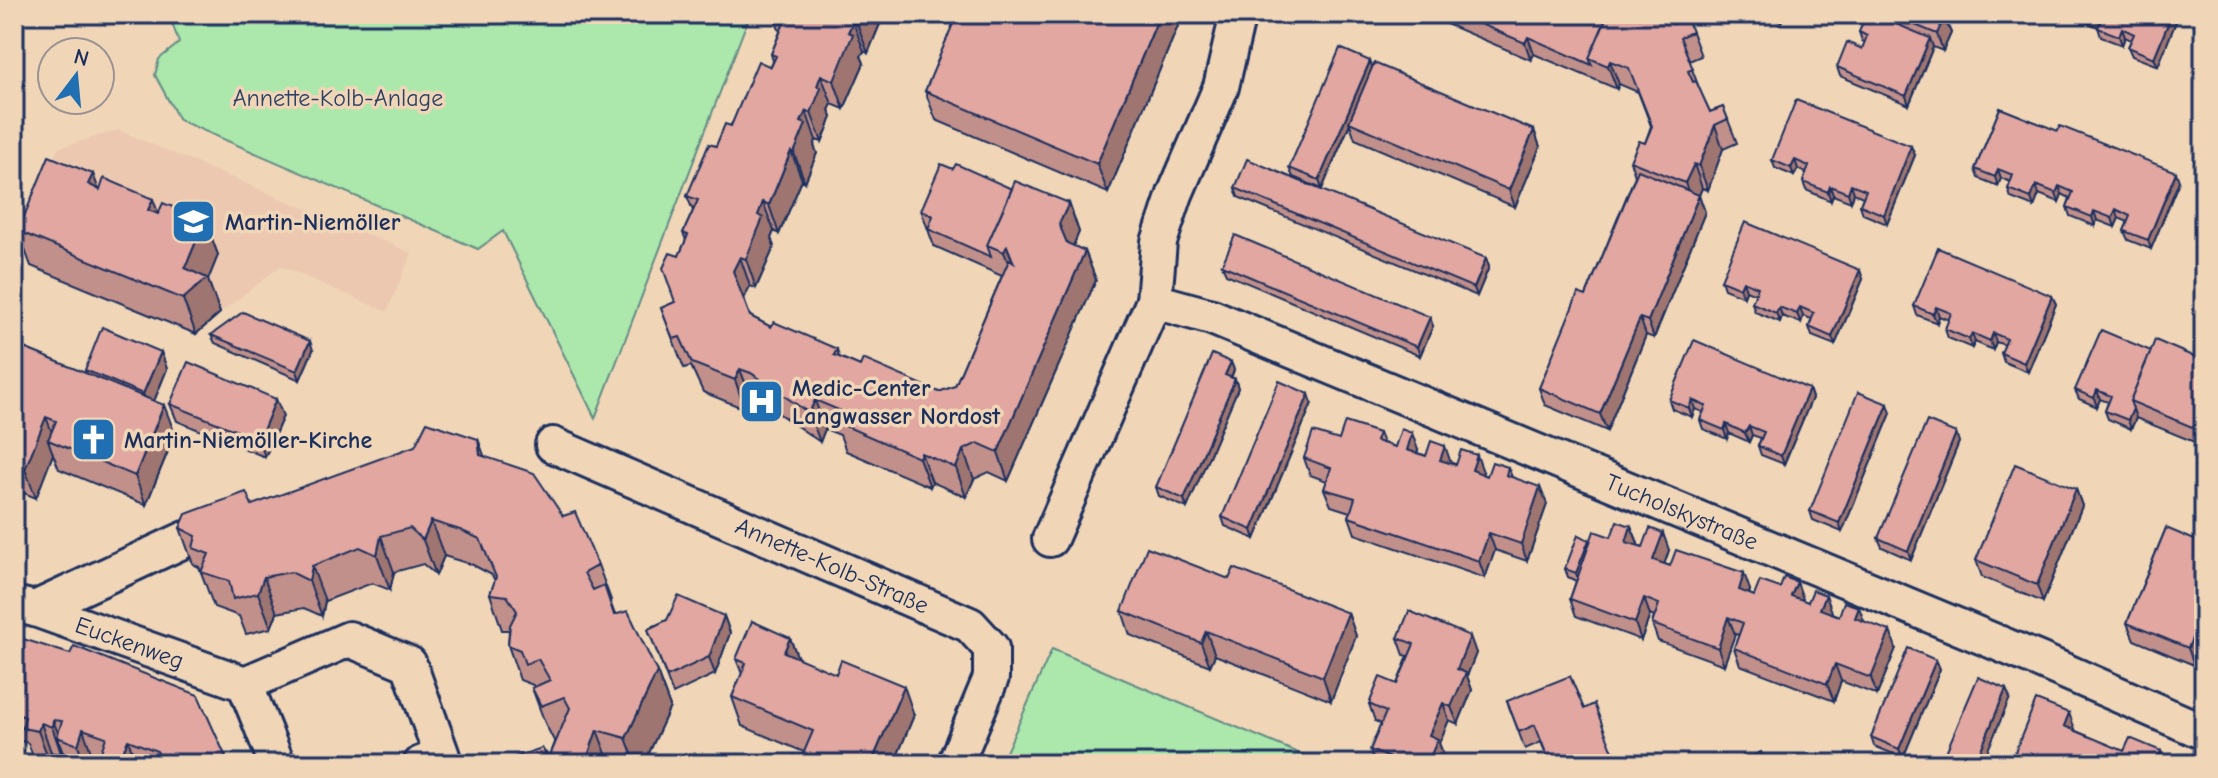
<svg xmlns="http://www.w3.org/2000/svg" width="2218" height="778" viewBox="0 0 2218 778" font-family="'Comic Neue',sans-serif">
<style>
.built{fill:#ecc8b0}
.green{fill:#ace7ac;stroke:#648b85;stroke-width:2}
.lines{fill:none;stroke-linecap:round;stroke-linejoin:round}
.street-casing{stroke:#1b2f5e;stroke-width:40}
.street{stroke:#f0d6b7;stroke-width:34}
.wall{fill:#c2908a;stroke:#1b2f5e;stroke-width:2}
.shaded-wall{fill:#9e7570;stroke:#1b2f5e;stroke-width:2}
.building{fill:#e1a7a0;stroke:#1b2f5e;stroke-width:2}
.labels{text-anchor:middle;stroke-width:7;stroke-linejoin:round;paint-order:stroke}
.park-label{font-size:24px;fill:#2a4166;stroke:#f0d6b7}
.poi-label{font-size:24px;font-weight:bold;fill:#1b2f5e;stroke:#f0d6b7;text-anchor:start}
.street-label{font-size:24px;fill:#1b2f5e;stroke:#f0d6b7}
</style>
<rect width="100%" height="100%" fill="#f0d6b7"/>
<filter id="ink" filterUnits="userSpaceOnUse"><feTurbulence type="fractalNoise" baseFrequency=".0125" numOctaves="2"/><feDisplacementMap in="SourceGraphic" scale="16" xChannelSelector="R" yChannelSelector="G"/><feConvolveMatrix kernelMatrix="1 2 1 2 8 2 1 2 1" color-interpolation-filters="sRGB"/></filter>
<g filter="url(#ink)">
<path class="built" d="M118 130 412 253 387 312 281 266 220 313 196 334 31 266 61 191 44 182 58 148Z"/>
<path class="green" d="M169 14H750L595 418 503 231 478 249 179 120 155 75 159 59 179 43Z
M1052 649 1324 764H1009L1002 761Z"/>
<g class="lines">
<defs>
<g id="street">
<path id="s1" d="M1238 14 1221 87 1175 194 1159 242 1154 301 1212 317 2039 660 2204 732"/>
<path id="s2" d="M553 445 970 625 991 648V678L955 764"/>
<path d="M1050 539 1154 301"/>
<path id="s3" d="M14 604 35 609 245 684 277 764"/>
<path d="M35 609 186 539"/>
<path d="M245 684 349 639 409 664 442 756 421 764"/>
</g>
</defs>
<use href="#street" class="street-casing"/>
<use href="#street" class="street"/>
</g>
<path class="wall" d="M884 14 868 53 864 51 861 56 864 63 844 109 832 104 829 110 832 117 822 142 816 140 814 146 817 153 805 182 802 180 779 234 774 231 771 238 774 247 756 288 750 286 744 299 750 316 771 327 837 349 839 357 860 366 939 392 955 386 1002 276 934 246 921 210 953 169 1012 189 1069 203 1079 232 1073 246 1085 251 1096 280 1008 481 989 472 974 479 966 497 932 482 930 487 846 451 840 435 825 429 820 442 762 402 751 398 745 409 703 392 691 366 684 368 661 308 675 302 679 256 686 240 683 233 693 211 687 196 716 146 771 67 773 61 771 54 780 32 775 19Z
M1183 14 1108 193 936 120 925 91Z
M1435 14H1649L1692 32 1701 56 1689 61 1701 93 1710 112 1723 107 1737 143 1723 149 1708 190 1702 188 1699 195 1705 212 1654 338 1646 335 1607 431 1545 405 1539 388 1586 296 1635 176 1630 161 1645 143 1651 126 1638 92 1619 84 1617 89 1534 54 1531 60 1437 20Z
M1762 14H1785L1781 22Z
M1875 14H1959L1957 18 1947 14 1945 19 1951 33 1943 51 1933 47 1909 105 1840 76 1837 67 1862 49 1865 42 1862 41 1859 32 1875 15Z
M2067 14H2179L2158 66 2132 56 2128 47 2131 40 2125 37 2122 45 2101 37 2098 27Z
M1372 67 1534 130 1540 147 1515 207 1355 139 1350 124 1322 189 1293 177 1289 168Z
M2000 108 2179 181 2151 249 2128 240 2124 231 2128 222 2119 218 2115 227 2097 220 2095 226 2070 216 2067 207 2070 198 2062 194 2059 202 2039 194 2034 207 2011 198 2008 189 2011 182 2001 178 1998 186 1978 178 1975 169Z
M1915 155 1887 224 1863 214 1860 205 1863 197 1854 193 1851 202 1833 195 1831 201 1806 190 1803 182 1806 173 1798 169 1794 176 1775 168 1772 160Z
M93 174 98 189 159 213 205 220 218 255 208 280 220 313 196 334 31 266 18 231Z
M1235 188 1486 258 1489 267 1477 296 1238 197Z
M1222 265 1433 326 1420 356 1226 274Z
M1863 279 1835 345 1812 336 1809 327 1812 319 1803 316 1801 323 1782 316 1780 322 1755 312 1752 303 1756 294 1746 290 1744 297 1724 289 1721 280Z
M2052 296 2056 304 2028 372 2004 362 2001 353 2005 345 1996 342 1993 350 1975 342 1972 348 1948 338 1945 329 1949 320 1939 316 1937 323 1917 315 1914 306Z
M211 335 313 350 300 380 215 343Z
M14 344 86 374 85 370 161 352 167 369 154 401 175 434 146 505 59 469 53 454 36 498 14 489Z
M2151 351 2204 361V446L2136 418 2131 429 2108 419 2105 411 2108 402 2100 399 2097 407 2079 399 2075 390Z
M1231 362 1234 370 1231 377 1235 379 1238 388 1187 508 1159 496 1156 487Z
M1809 389 1812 398 1784 464 1761 455 1758 446 1761 438 1752 435 1749 442 1729 433 1727 439 1703 429 1700 420 1703 412 1695 409 1692 417 1672 409 1669 400Z
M1312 403 1255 539 1225 526 1222 517Z
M170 404 283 416 265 457 177 421Z
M1891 413 1842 532 1813 520 1810 511Z
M1379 433 1383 443 1395 447 1418 450 1417 453 1483 472 1482 474 1487 476 1508 467 1512 477 1547 504 1527 561 1495 550 1485 578 1355 534 1349 517 1350 512 1331 506 1324 489 1327 481 1310 475 1304 458 1339 440Z
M478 439 484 457 563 516 598 565 611 600 610 601 615 615 657 672 670 707 644 764H518L549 758 556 740 554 741 545 723 532 688 534 687 533 685 520 680 508 645 509 630H502L490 594 495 581 492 575 473 565 444 556 436 575 423 564 394 572 390 590 372 583 325 601 322 616 304 608 277 613 271 628 246 634 239 616 214 607 199 567 193 564 180 528Z
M1959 442 1911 560 1882 547 1878 538Z
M2076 489 2082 506 2043 602 1982 577 1976 560Z
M1631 526 1638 543 1637 545 1643 547 1669 550 1664 564 1750 590 1749 594 1754 596 1797 582 1802 600 1808 602 1826 595 1831 613 1839 616 1864 621 1896 648 1877 695 1841 681 1834 701 1740 665 1734 648 1739 635 1735 634 1724 665 1658 641 1652 624 1654 617 1650 615 1641 640 1576 616 1570 599 1576 581 1568 577 1565 569 1589 540 1590 542 1611 537Z
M2166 528 2194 665 2134 640 2127 623Z
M1229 579 1348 613 1356 636 1331 701 1215 655 1210 666 1130 635 1122 611Z
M724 616 730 633 715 674 673 694 648 629 667 620Z
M790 638 798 658 914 715 894 764H791L801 759 804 752 742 726 732 697 742 674 736 659Z
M1398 638 1476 653 1467 676 1472 690 1458 724 1449 720 1439 743 1444 756 1440 764H1375L1370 750 1381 724 1375 721 1369 704 1397 684 1408 656 1404 655Z
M14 646 229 764H105L104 762 93 758 92 764H67L63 753 62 756 51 752 49 760 33 756 28 743 18 740 16 744H14Z
M1936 660 1940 669 1903 758 1874 746 1871 737Z
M1507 701 1584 709 1550 763 1541 742 1525 749Z"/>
<path class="shaded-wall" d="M861 14H884L868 53 857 24Z
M1160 14H1183L1108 193 1097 164Z
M1778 14H1785L1781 22Z
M1935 14H1947L1945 19 1951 33 1943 51 1937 34Z
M2172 14H2179L2158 66 2154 58Z
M853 22 864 51 861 56 864 63 844 109 834 81 848 32Z
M2122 28 2125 37 2122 45 2119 36Z
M1528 37 1534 54 1531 60 1525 43Z
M1930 38 1933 47 1909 105 1906 96Z
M1370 61 1373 69 1322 189 1319 180Z
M1610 61 1619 84 1617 89 1608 66Z
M821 75 832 104 829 110 832 117 822 142 811 113 817 86Z
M806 111 816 140 814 146 817 153 805 182 794 153 801 122Z
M1715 125 1723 149 1708 190 1699 166Z
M1534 130 1540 147 1515 207 1509 190Z
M1911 146 1915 155 1887 224 1884 215Z
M791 151 802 180 779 234 769 205Z
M1795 160 1798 169 1794 176 1791 168Z
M1694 164 1702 188 1694 207 1685 183Z
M1998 169 2001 178 1998 186 1995 177Z
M2176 172 2179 181 2151 249 2148 240Z
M93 174 106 209 88 184Z
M1851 184 1854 193 1851 202 1848 193Z
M2036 185 2039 194 2034 207 2031 198Z
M1830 186 1833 195 1831 201 1828 192Z
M2059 186 2062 194 2059 202 2056 193Z
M1020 193 1008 249 1018 275 1015 281 1004 252Z
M1699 195 1705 212 1654 338 1648 321Z
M153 199 166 234 148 210Z
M763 202 774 231 771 238 774 247 756 288 746 259 758 215Z
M1069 203 1079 232 1070 253 1059 224Z
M2116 209 2119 218 2115 227 2112 218Z
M2094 211 2097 220 2095 226 2092 217Z
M205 220 218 255 208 280 220 313 196 334 183 299 185 268Z
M1085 251 1096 280 1008 481 998 452Z
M740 257 750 286 743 300 733 271Z
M1486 258 1489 267 1477 296 1474 288Z
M1860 270 1863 279 1835 345 1832 337Z
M1743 281 1746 290 1744 297 1740 288Z
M2052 296 2056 304 2028 372 2024 363Z
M1779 307 1782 316 1780 322 1776 313Z
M1800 307 1803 316 1801 323 1797 314Z
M1936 307 1939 316 1937 323 1933 314Z
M1430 317 1433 326 1420 356 1417 347Z
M1640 318 1646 335 1607 431 1600 414Z
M1972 333 1975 342 1972 348 1969 339Z
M1993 333 1996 342 1993 350 1990 341Z
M310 341 313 350 300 380 297 371Z
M161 352 167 369 150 411 143 394Z
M1231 362 1234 370 1229 384 1225 375Z
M740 369 751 398 745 409 735 380Z
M1235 379 1238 388 1187 508 1184 499Z
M1809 389 1812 398 1784 464 1781 456Z
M2097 390 2100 399 2097 407 2094 398Z
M1309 394 1312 403 1255 539 1252 530Z
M276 399 283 416 265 457 259 440Z
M815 400 825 429 820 442 809 413Z
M1692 400 1695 409 1692 417 1689 408Z
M1888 404 1891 413 1842 532 1839 523Z
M164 405 175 434 146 505 135 476Z
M2133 409 2136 418 2131 429 2128 420Z
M46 417 56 443 48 440 53 454 36 498 25 469Z
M1726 424 1729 433 1727 439 1724 430Z
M1749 426 1752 435 1749 442 1745 433Z
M1412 433 1418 450 1413 467 1407 450Z
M1956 433 1959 442 1911 560 1908 551Z
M478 439 491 474 480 455Z
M1445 446 1451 463 1446 477 1440 460Z
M963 450 974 479 966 497 956 468Z
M921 453 932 482 930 487 919 458Z
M1477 455 1483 472 1478 487 1472 470Z
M1540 487 1547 504 1527 561 1521 544Z
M2076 489 2082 506 2043 602 2037 585Z
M431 521 444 556 436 575 423 540Z
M1631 526 1638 543 1632 559 1626 542Z
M1489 533 1495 550 1485 578 1479 561Z
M1663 533 1669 550 1660 577 1653 560Z
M381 536 394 572 390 590 377 555Z
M1589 540 1592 549 1579 582 1576 573Z
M312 566 325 601 322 616 309 581Z
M1744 573 1750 590 1745 607 1739 590Z
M264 577 277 613 271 628 258 593Z
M1797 582 1803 599 1797 612 1791 596Z
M1826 595 1832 612 1826 626 1820 609Z
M1644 598 1650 615 1641 640 1635 623Z
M1859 607 1865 624 1855 618Z
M2204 610V642L2194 665 2188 648Z
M1348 613 1356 636 1331 701 1323 677Z
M724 616 730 633 715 674 709 657Z
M1728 617 1735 634 1724 665 1718 648Z
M1206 631 1215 655 1210 666 1201 643Z
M1890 631 1896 648 1877 695 1871 678Z
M1470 636 1476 653 1467 676 1472 690 1458 724 1451 707 1457 669Z
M790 638 801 666 784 652Z
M1936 660 1940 669 1903 758 1899 749Z
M1835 664 1841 681 1834 701 1827 684Z
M657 672 670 707 644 764H636L626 738Z
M904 686 914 715 894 764H871Z
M2006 689 2010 698 1982 764H1975Z
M1443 703 1449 720 1439 743 1444 756 1440 764H1427L1429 735Z
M2069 713 2078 737 2064 726Z
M53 720 60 738 57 737 63 753 62 756 52 727Z
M41 723 51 752 49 760 38 731Z
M83 729 93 758 92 764H85L78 745Z
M14 730 18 740 16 744 14 738Z
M597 730 610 764H585Z
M128 740 137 764H123L120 758Z
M2161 751 2166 764H2156Z"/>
<path class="building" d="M777 14H861L857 24 853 22 848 32 853 34 834 81 821 75 817 86 821 88 811 113 806 111 801 122 806 124 794 153 791 151 769 205 763 202 758 215 763 218 746 259 740 257 733 271 750 316 771 327 774 322 837 349 834 355 860 366 863 359 939 392 955 386 1009 260 1014 263 1007 246 1004 252 987 245 1015 181 1069 203 1059 224 1067 243 1085 251 998 452 978 443 963 450 956 468 921 453 919 458 836 422 841 411 815 400 809 413 751 373 740 369 735 380 692 363 680 337 673 339 661 308 675 302 663 268 670 253 679 256 688 235 683 233 698 200 687 196 709 144 716 146 725 124 731 126 758 61 771 67 776 56 771 54 784 23 775 19Z
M957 14H1160L1097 164 925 91Z
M1457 14H1608L1589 58 1592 65 1528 37 1525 43Z
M1608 14H1649L1673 24 1687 19 1692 32 1680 37 1693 69 1688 71 1693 82 1696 81 1710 112 1723 107 1728 119 1715 125 1699 166 1694 164 1685 183 1630 161 1639 141 1645 143 1652 126 1629 68 1610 61 1608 66 1589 58Z
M1866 14H1872L1930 38 1906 96 1837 67 1847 42 1862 49 1867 36 1859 32Z
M1888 14H1939L1945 16 1937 34Z
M2103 14H2172L2154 58 2128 47 2134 34 2122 28 2119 36 2098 28Z
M1340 48 1370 61 1319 180 1289 168Z
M1374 63 1534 130 1509 190 1349 122Z
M1796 100 1911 146 1884 215 1860 205 1866 190 1851 184 1848 193 1830 186 1828 192 1803 182 1809 166 1795 160 1791 168 1772 160Z
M2000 108 2058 131 2060 126 2176 172 2148 240 2124 231 2130 216 2116 209 2112 218 2094 211 2092 217 2067 207 2073 192 2059 186 2056 193 2036 185 2031 198 2008 189 2013 175 1998 169 1995 177 1975 169Z
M49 156 93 174 88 184 100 190 104 178 153 199 148 210 158 214 163 203 205 220 185 268 207 278 183 299 18 231Z
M1247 159 1486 258 1474 288 1235 188Z
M941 164 953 169 956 164 1012 189 987 245 991 257 928 229 933 216 921 210Z
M1638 170 1699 195 1648 321 1640 318 1600 414 1539 388 1578 293 1586 296Z
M1745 222 1860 270 1832 337 1809 327 1814 313 1800 307 1797 314 1779 307 1776 313 1752 303 1758 287 1743 281 1740 288 1721 280Z
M1235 235 1430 317 1417 347 1222 265Z
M1938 248 2052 296 2024 363 2001 353 2007 339 1993 333 1990 341 1972 333 1969 339 1945 329 1951 313 1936 307 1933 314 1914 306Z
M243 312 310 341 297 371 211 335Z
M102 327 161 352 143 394 85 370Z
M2101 330 2151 351 2130 401 2133 409 2128 420 2105 411 2111 396 2097 390 2094 398 2075 390Z
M1694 340 1809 389 1781 456 1758 446 1764 432 1749 426 1745 433 1726 424 1724 430 1700 420 1706 406 1692 400 1689 408 1669 400Z
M2155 340 2204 361V432L2130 401Z
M14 344 164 405 135 476 48 440 56 421 46 417 25 469 14 464Z
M1212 354 1231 362 1225 375 1235 379 1184 499 1156 487Z
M188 362 276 399 259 440 170 404Z
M1279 381 1309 394 1252 530 1222 517Z
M1858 392 1888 404 1839 523 1810 511Z
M1927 421 1956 433 1908 551 1878 538Z
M427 422 478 439 480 455 534 473 563 516 575 512 598 565 584 573 593 590 604 585 614 615 628 611 657 672 626 738 597 730 585 764H518L515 757 542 748 549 758 570 708 564 697 541 706 532 688 550 680 538 659 525 664 520 650 508 645 510 625 517 611 507 596 490 594 496 577 480 539 460 530 431 521 423 540 410 528 381 536 377 555 360 547 312 566 309 581 291 572 264 577 258 593 233 599 229 581 201 572 209 554 193 548 196 536 180 528 186 514 246 492 252 505 415 446Z
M1345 422 1379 433 1376 441 1395 447 1401 429 1412 433 1407 450 1426 456 1431 441 1445 446 1440 460 1456 465 1461 450 1477 455 1472 470 1487 476 1492 462 1508 467 1506 475 1540 487 1521 544 1489 533 1479 561 1349 517 1355 498 1324 489 1331 468 1304 458 1313 432 1339 440Z
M2015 464 2076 489 2037 585 1976 560Z
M1617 521 1631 526 1626 542 1643 547 1650 528 1663 533 1653 560 1670 566 1676 550 1744 573 1739 590 1754 596 1760 581 1780 588 1784 577 1797 582 1791 596 1808 602 1813 590 1826 595 1820 609 1839 616 1844 602 1859 607 1855 618 1890 631 1871 678 1835 664 1827 684 1734 648 1743 623 1728 617 1718 648 1652 624 1659 604 1644 598 1635 623 1570 599 1594 531 1611 537Z
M2166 528 2204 544V610L2188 648 2127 623Z
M1578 535 1589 540 1576 573 1565 569Z
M1147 547 1229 579 1234 568 1348 613 1323 677 1206 631 1201 643 1122 611Z
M678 596 724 616 709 657 667 677 648 629 667 620Z
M1409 611 1470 636 1457 669 1466 673 1451 707 1443 703 1429 735 1438 739 1427 764H1405L1370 750 1386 712 1369 704 1380 677 1397 684 1414 644 1398 638Z
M752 621 790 638 784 652 836 674 841 660 904 686 871 764H791L794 755 801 759 813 731 732 697 746 663 736 659Z
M17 637 70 654 74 646 198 695 229 764H163L157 751 128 740 120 758 101 752 106 737 83 729 78 745 57 737 62 721 53 720 52 727 41 723 38 731 22 728 25 717 14 713V646Z
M1908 648 1936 660 1899 749 1871 737Z
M1570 676 1584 709 1594 704 1618 764H1548L1550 763 1535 725 1519 732 1507 701Z
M1978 677 2006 689 1975 764H1941Z
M2036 700 2069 713 2064 726 2124 751 2130 738 2161 751 2156 764H2010Z
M1761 752 1766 764H1733Z"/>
</g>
<defs>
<symbol id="school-square" viewBox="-11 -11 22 22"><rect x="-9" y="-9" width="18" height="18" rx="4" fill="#1f6fb2" stroke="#f0d6b7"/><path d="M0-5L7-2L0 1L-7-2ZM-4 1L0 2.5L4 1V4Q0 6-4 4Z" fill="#fff"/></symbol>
<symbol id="hospital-square" viewBox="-11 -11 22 22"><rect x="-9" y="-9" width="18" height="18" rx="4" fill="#1f6fb2" stroke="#f0d6b7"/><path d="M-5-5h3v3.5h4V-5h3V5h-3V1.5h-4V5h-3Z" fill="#fff"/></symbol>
<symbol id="church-square" viewBox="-11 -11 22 22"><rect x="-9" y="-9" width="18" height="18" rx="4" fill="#1f6fb2" stroke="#f0d6b7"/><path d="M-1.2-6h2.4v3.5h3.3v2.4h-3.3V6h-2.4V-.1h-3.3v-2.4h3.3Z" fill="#fff"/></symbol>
</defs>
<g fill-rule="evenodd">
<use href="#school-square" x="168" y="196" width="51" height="51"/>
<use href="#hospital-square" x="736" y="376" width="51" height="51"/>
<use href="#church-square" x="68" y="414" width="51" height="51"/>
</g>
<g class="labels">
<g class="park-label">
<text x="338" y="106">Annette-Kolb-Anlage</text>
</g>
<g class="poi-label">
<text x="225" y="230">Martin-Niemöller</text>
<text x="792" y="396">Medic-Center<tspan x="792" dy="28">Langwasser Nordost</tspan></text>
<text x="124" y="448">Martin-Niemöller-Kirche</text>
</g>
<g class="street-label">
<text dy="8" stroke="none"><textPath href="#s1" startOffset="870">Tucholskystraße</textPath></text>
<text dy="8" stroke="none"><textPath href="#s2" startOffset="304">Annette-Kolb-Straße</textPath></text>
<text dy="8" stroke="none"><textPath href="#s3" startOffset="122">Euckenweg</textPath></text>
</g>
</g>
<rect width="2218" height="778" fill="none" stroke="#f0d6b7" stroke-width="48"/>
<rect x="24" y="24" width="2170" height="730" fill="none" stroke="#1b2f5e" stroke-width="3" filter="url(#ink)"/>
<g transform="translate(76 76) rotate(16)"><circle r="38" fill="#f0d6b7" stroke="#9b9393" stroke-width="2"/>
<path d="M0-6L14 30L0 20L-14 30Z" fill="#1f6fb2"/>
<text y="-12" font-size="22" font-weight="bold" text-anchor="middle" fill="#1b2f5e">N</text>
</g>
</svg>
